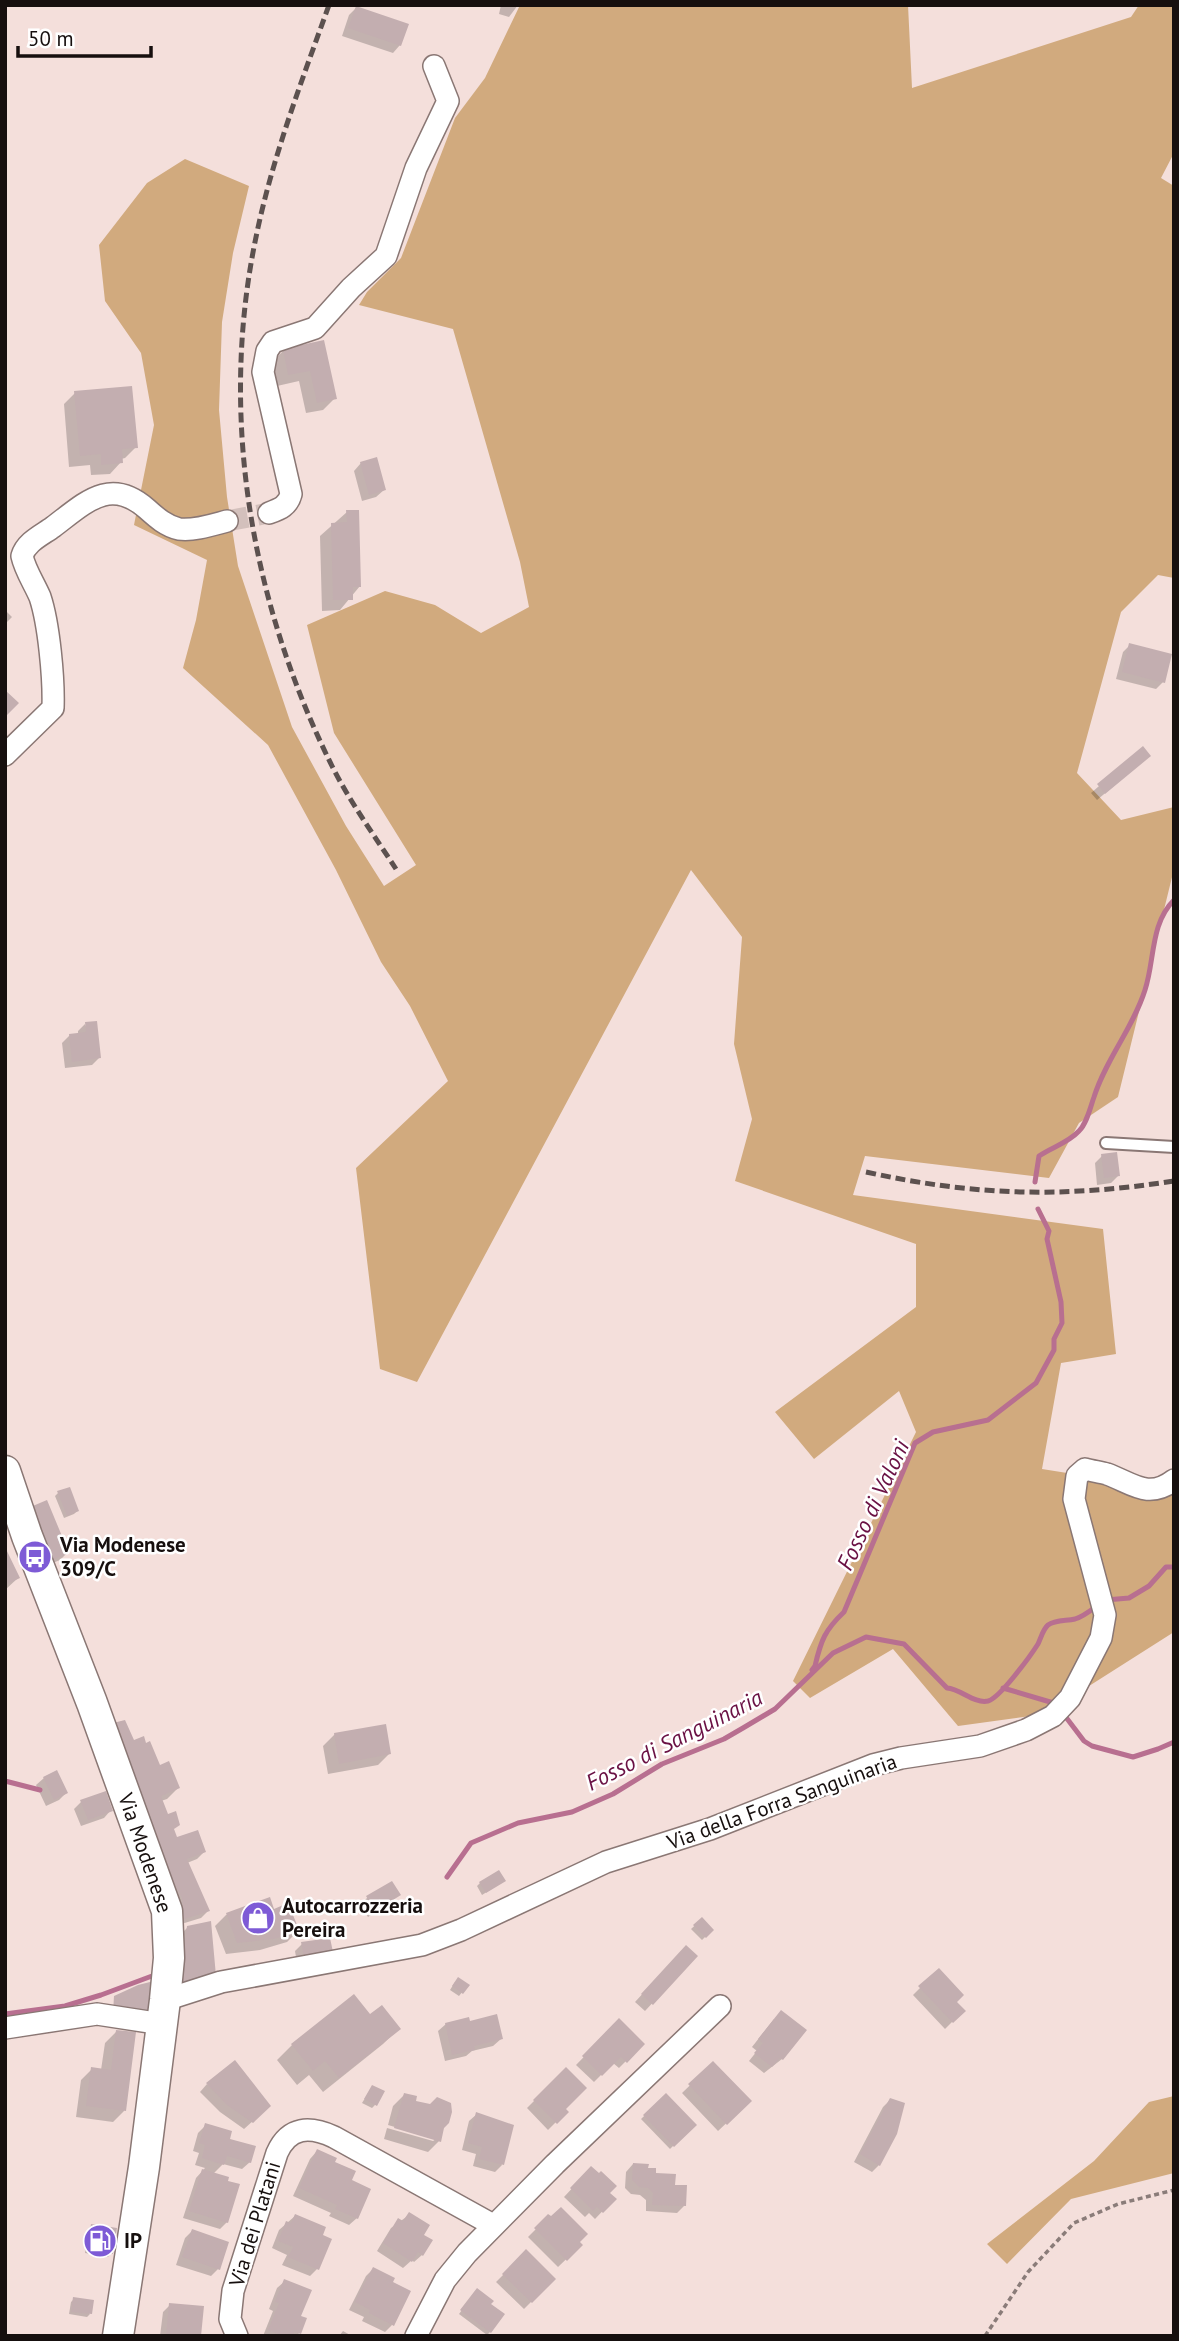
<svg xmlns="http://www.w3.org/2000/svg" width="1179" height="2341" viewBox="0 0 1179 2341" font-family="'PT Sans',sans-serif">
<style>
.green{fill:#d1aa7e}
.shadow{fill:#0003}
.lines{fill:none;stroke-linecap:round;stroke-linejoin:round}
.stream{stroke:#b86f90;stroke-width:5}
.building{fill:#c3aeb0}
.street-tunnel{stroke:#d3c0bc;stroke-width:21;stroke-dasharray:21 10;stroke-linecap:butt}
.lane-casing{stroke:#8a7774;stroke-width:14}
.street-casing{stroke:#8a7774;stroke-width:24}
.secondary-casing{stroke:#8a7774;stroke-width:33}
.path{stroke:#8a7c79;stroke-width:3.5;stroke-dasharray:5 3.5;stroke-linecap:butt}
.lane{stroke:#fff;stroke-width:10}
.street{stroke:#fff;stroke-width:21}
.secondary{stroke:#fff;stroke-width:30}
.rail{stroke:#5c514f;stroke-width:5;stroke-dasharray:10 5;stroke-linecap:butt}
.labels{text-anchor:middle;stroke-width:5;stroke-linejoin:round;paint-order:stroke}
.poi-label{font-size:21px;font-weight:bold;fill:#160f0e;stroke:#fff;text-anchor:start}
.street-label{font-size:21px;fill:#160f0e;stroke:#fff}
.water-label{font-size:23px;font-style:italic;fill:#6a1144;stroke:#fff}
</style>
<rect width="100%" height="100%" fill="#f4dfdb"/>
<path class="green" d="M520 5H908L912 88 1131 17 1139 5H1174V153L1161 178 1174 186V578L1158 575 1121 612 1077 773 1121 820 1174 807V869L1118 1097 1079 1123 1049 1178 865 1156 853 1195 1103 1229 1116 1354 1061 1363 1042 1469 1174 1490V1632L1045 1714 958 1726 893 1649 810 1698 793 1681 916 1432 899 1391 814 1459 775 1412 916 1307V1244L735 1181 752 1119 734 1044 742 937 691 870 417 1382 380 1369 356 1168 448 1081 410 1006 381 962 336 870 268 745 183 668 196 620 207 560 134 525 154 425 141 353 105 301 99 245 147 183 185 159 249 186 233 253 222 322 219 410 227 497 238 566 292 727 346 826 384 886 416 865 334 733 307 625 385 591 435 605 481 633 529 607 520 562 453 329 359 305 367 292 401 258 455 118 485 78Z
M1174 2096V2173L1071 2199 1007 2264 987 2244 1094 2161 1149 2102Z"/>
<path class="shadow" d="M501 5H518L509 17 499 14Z
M356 8 400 45 393 53 342 36 349 15Z
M323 342 335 398 323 410 306 413 299 381 277 386 272 362 284 350Z
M75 393 136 447 125 458 121 459V462L110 474 91 475 90 465 69 467 64 404Z
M361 463 384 490 376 497 362 501 354 471Z
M347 512 360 586 340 610 322 611 320 536Z
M5 610 12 617 5 624Z
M1130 645 1163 682 1156 689 1116 679 1123 652Z
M1142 749 1141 763 1097 800 1091 793Z
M85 1024 99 1058 92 1065 65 1068 62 1043 70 1035 78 1034V1031Z
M1102 1156 1118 1176 1111 1183 1097 1185 1095 1163Z
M58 1493 77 1511 74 1514 64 1518 55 1496Z
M46 1502 67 1553 60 1560 43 1567Z
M5 1551 18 1578 5 1590Z
M335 1734 389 1754 378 1765 328 1774 323 1746Z
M134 1743 178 1788 167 1799 161 1801 176 1839 204 1852 197 1859 187 1863 208 1911 201 1918 178 1925Z
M44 1778 66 1793 59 1800 46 1806 36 1785Z
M81 1802 111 1810 104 1818 81 1826 74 1809Z
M480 1883H501L482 1895 477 1886Z
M398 1895 391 1902 368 1917 360 1905 367 1898Z
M269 1900 273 1911 298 1931 287 1942 260 1950 226 1954 215 1926 226 1915Z
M702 1919 712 1930 702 1940 691 1929Z
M209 1924 172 1992 180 1935 187 1928Z
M329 1940 297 1963 295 1951 302 1944Z
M679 1954 696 1956 645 2011 635 2002Z
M938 1970 955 2002 963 2011 945 2029 913 1995Z
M455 1982 467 1986 459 1996 450 1990Z
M370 2017 398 2029 383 2044 323 2092 309 2075 297 2085 277 2060 292 2045Z
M774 2019 782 2059 764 2073 749 2061 757 2051 752 2047Z
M619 2021 643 2044 619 2068 613 2063 594 2082 576 2065Z
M469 2023 501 2039 493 2046 472 2051 466 2056 445 2061 438 2031 446 2024Z
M116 2032 124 2111 113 2122 76 2117 81 2080 92 2069 101 2070 105 2043Z
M713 2063 750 2101 718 2131 682 2093Z
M566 2069 563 2109 566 2112 548 2130 527 2108Z
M207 2084 262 2113 244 2129 220 2112 200 2092Z
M372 2087 375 2105 372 2108 362 2103Z
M405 2094 443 2127 439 2141 428 2152 384 2139 387 2128 433 2141 436 2139 388 2125 393 2106Z
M666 2095 694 2125 670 2149 641 2119Z
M890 2100 879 2165 872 2172 854 2162 883 2107Z
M477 2114 502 2165 495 2172 473 2166 476 2154 462 2150 469 2121Z
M206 2125 228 2140 250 2162 242 2169 223 2164 213 2174 227 2222 220 2229 183 2218 196 2178 205 2168 195 2165 199 2153 193 2151 198 2133Z
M317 2151 333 2163 349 2181 357 2218 349 2225 329 2216 331 2213 293 2196 310 2159Z
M633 2164 646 2169 674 2187 684 2206 677 2213 646 2211V2200L640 2195 631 2194 625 2188 626 2172Z
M591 2168 614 2199 595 2219 589 2213 585 2217 564 2197Z
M409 2215 421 2235 422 2255 414 2262 412 2260 403 2268 377 2251 391 2228Z
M295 2216 320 2235 330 2240 317 2269 310 2276 282 2265 287 2255 272 2248 279 2230Z
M549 2216 581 2245 558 2267 528 2237Z
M91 2226 111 2253 108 2257 85 2253 88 2229Z
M192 2231 218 2269 211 2276 176 2265 185 2238Z
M526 2252 554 2279 524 2309 496 2282Z
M373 2269 392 2325 385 2332 362 2321 364 2317 349 2310 366 2276Z
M285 2281 299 2317V2333L297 2336H263L273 2311 269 2309 277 2288Z
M474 2294 489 2304 490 2332 487 2335 459 2314Z
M74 2299 90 2314 87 2317 69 2314 71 2302Z
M170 2305 200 2336H160L163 2312Z
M343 2331 352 2336H339Z"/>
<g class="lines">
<path class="stream" d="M1035 1182 1039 1156C1052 1147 1068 1143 1079 1131 1087 1123 1090 1108 1094 1097 1106 1059 1133 1028 1145 990 1155 960 1150 924 1174 900
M1106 1600 1129 1598 1149 1586 1166 1567H1174
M812 1670 815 1666C821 1640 825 1630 844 1612L915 1443 933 1432 988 1420 1036 1383 1054 1350V1339L1062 1323 1061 1302 1047 1239 1049 1231 1038 1209
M1003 1688 1057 1704
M1062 1712 1084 1741 1092 1746 1133 1757 1158 1749 1174 1742
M5 1781 40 1790
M447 1877 471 1843 518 1823 572 1812 613 1794 662 1764 724 1739 743 1728 775 1709 833 1653 866 1637 904 1644 947 1688C961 1689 974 1704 988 1701 1000 1698 1031 1655 1038 1644 1041 1638 1043 1629 1048 1625 1055 1620 1066 1621 1075 1619 1084 1616 1090 1611 1098 1605
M5 2014 65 2006 101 1995 152 1976"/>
</g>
<path class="building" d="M356 6 409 24 401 46 348 28Z
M324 340 337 399 317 403 310 371 288 375 283 349Z
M132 386 138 448 122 449 123 463 101 465V454L80 456 74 391Z
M377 457 386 490 369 495 360 462Z
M346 510H359L361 587H353V600H333L331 523 347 522Z
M1129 643 1172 654 1165 683 1122 672Z
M5 690 19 703 5 717Z
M1143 746 1151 756 1105 794 1097 784Z
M97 1021 101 1058 72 1062 69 1034 86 1032 85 1022Z
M1117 1152 1120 1176 1104 1178 1101 1154Z
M70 1487 79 1511 67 1516 57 1491Z
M47 1500 69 1553 50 1561 28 1508Z
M5 1547 20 1578 5 1585Z
M125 1720 134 1740 144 1736 146 1743 150 1741 160 1765 169 1761 180 1788 161 1796 168 1814 176 1811 180 1825 174 1829 177 1837 198 1830 206 1852 187 1859 210 1911 184 1919 182 1898 166 1867 113 1723Z
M386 1724 391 1754 339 1764 334 1733Z
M57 1770 68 1793 54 1800 43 1777Z
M106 1791 113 1811 88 1820 80 1800Z
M499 1870 506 1881 486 1893 479 1882Z
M392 1881 401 1895 375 1911 366 1896Z
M270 1897 274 1909 288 1903 300 1932 273 1939 237 1943 226 1913Z
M702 1917 714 1930 706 1938 693 1925Z
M211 1921 216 1976 179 1986 187 1926Z
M330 1938 333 1952 304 1957 301 1942Z
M686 1945 698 1956 653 2005 641 1994Z
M939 1968 964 1995 957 2002 966 2011 953 2023 918 1986Z
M458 1977 470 1985 463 1994 452 1986Z
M158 1980 154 2016 113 2013 114 1996 138 1985Z
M354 1994 370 2014 382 2005 401 2029 339 2078 325 2061 313 2071 291 2044Z
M781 2010 807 2030 783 2060 780 2058 772 2067 754 2053 763 2043 758 2039Z
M497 2014 503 2039 474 2046 475 2050 452 2055 445 2023 469 2017 470 2021Z
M619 2018 645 2044 627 2063 621 2057 602 2076 582 2056Z
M116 2030 136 2032 126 2111 86 2106 91 2067 111 2070Z
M235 2060 271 2106 253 2123 227 2105 206 2083Z
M713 2061 752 2101 727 2125 688 2084Z
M566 2067 587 2088 566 2109 569 2112 557 2124 533 2100Z
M372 2085 385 2091 377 2106 364 2099Z
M404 2093 417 2096 416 2101 430 2104 437 2097 451 2103 452 2112 449 2123 444 2128 441 2142 394 2128Z
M666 2093 697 2125 674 2147 643 2115Z
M890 2098 905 2103 897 2134 880 2166 860 2154Z
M476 2112 514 2125 504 2165 479 2159 482 2147 468 2143Z
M205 2123 232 2131 230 2139 256 2146 251 2163 227 2156 224 2165 202 2158 205 2145 199 2143Z
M317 2149 337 2158 335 2162 356 2171 352 2180 371 2189 358 2219 335 2209 337 2205 299 2188Z
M633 2163 649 2164 648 2168H656V2173L676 2174 675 2185H687L686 2206 652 2205 653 2193 648 2188 639 2187 632 2180Z
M591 2166 599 2173 601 2171 617 2186 610 2193 617 2199 603 2213 597 2207 593 2211 570 2188Z
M202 2169 229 2177 228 2181 240 2184 228 2223 189 2211Z
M561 2207 588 2234 580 2242 583 2245 567 2261 534 2228 548 2214 551 2216Z
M409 2212 430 2225 424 2235 433 2240 423 2256 418 2252 412 2262 383 2243 398 2218 403 2221Z
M295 2214 326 2227 323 2235 332 2239 319 2270 288 2257 293 2247 278 2241 286 2221 291 2223Z
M91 2224 117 2228 113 2254 87 2250Z
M192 2229 229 2242 220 2270 182 2257Z
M526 2249 556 2279 532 2303 502 2274Z
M373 2267 395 2278 393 2282 411 2291 394 2326 369 2313 370 2310 355 2302Z
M284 2279 312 2290 301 2316 307 2318 301 2334 294 2332 293 2336H283L268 2330 279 2303 275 2302Z
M477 2288 494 2301 491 2304 505 2314 491 2333 460 2310Z
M73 2297 94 2300 92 2314 71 2312Z
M169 2303 204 2306 201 2336H166Z"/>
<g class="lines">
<path class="street-tunnel" d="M227 521 269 513"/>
<defs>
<path id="lane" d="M1106 1143 1174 1147"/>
<path id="street" d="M269 513C280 509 288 506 291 494L263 372 267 351 273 342 315 328 351 288 386 256 416 168 448 101 434 66
M5 755 53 708C54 679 49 624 40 597 34 583 25 570 22 556 26 542 42 535 53 527 85 503 110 476 147 509 157 518 166 526 179 529 194 531 212 525 227 521
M165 2000 221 1982 422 1945 461 1930 606 1862 710 1829 873 1765 901 1758 980 1746 1026 1730 1053 1716 1070 1698 1101 1638 1105 1615 1074 1499 1077 1476 1085 1469C1092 1471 1100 1472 1107 1474 1132 1483 1148 1500 1174 1480
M5 2028 97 2014 162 2024
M237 2336 230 2319 233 2291 277 2153C289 2126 310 2126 334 2137L493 2225
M416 2336 445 2280 467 2253 555 2164 720 2006"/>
<path id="secondary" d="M5 1471 27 1536 92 1703 167 1911 169 1958 165 2000 144 2167 118 2336"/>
</defs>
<use href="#lane" class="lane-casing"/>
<use href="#street" class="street-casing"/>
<use href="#secondary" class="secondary-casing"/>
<path class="path" d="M985 2336 1028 2272 1074 2223 1118 2204 1174 2190"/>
<use href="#lane" class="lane"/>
<use href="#street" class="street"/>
<use href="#secondary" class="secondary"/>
<path class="rail" d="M329 5C301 83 271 161 255 242 219 420 252 605 332 766 350 802 374 835 396 869
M866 1172C975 1196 1064 1198 1174 1181"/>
</g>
<defs>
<symbol id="bus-disc" viewBox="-11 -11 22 22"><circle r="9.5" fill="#7e5bd6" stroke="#fff"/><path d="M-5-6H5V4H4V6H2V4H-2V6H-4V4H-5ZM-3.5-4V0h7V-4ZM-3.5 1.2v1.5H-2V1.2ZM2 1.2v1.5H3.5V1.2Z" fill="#fff"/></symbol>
<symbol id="shop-disc" viewBox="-11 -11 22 22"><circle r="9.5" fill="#7e5bd6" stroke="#fff"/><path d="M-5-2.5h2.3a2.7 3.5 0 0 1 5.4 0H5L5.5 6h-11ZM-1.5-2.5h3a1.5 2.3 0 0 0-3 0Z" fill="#fff"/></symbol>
<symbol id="fuel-disc" viewBox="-11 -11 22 22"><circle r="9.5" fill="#7e5bd6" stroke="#fff"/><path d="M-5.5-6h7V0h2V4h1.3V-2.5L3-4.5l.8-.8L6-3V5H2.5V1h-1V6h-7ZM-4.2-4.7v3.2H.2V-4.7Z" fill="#fff"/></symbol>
</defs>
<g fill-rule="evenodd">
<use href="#bus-disc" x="16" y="1538" width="38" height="38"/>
<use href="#shop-disc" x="239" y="1899" width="38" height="38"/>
<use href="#fuel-disc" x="81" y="2222" width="38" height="38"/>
</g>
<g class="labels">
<g class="poi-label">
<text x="60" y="1552">Via Modenese<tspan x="60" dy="24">309/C</tspan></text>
<text x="282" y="1913">Autocarrozzeria<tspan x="282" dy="24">Pereira</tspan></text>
<text x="124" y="2248">IP</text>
</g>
<g class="street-label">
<text transform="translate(782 1802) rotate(-20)" y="7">Via della Forra Sanguinaria</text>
<text transform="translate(145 1853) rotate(71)" y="7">Via Modenese</text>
<text transform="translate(255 2224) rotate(-73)" y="7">Via dei Platani</text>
</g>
<g class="water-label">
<text transform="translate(873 1505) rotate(-65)" y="8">Fosso di Valoni</text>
<text transform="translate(674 1740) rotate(-27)" y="8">Fosso di Sanguinaria</text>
</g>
</g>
<rect width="1179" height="2341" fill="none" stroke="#160f0e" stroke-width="14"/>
<path d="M18 46v10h133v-10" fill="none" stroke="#160f0e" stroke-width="3.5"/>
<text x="28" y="46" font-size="21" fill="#160f0e" stroke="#ffffff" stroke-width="5" paint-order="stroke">50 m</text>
</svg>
